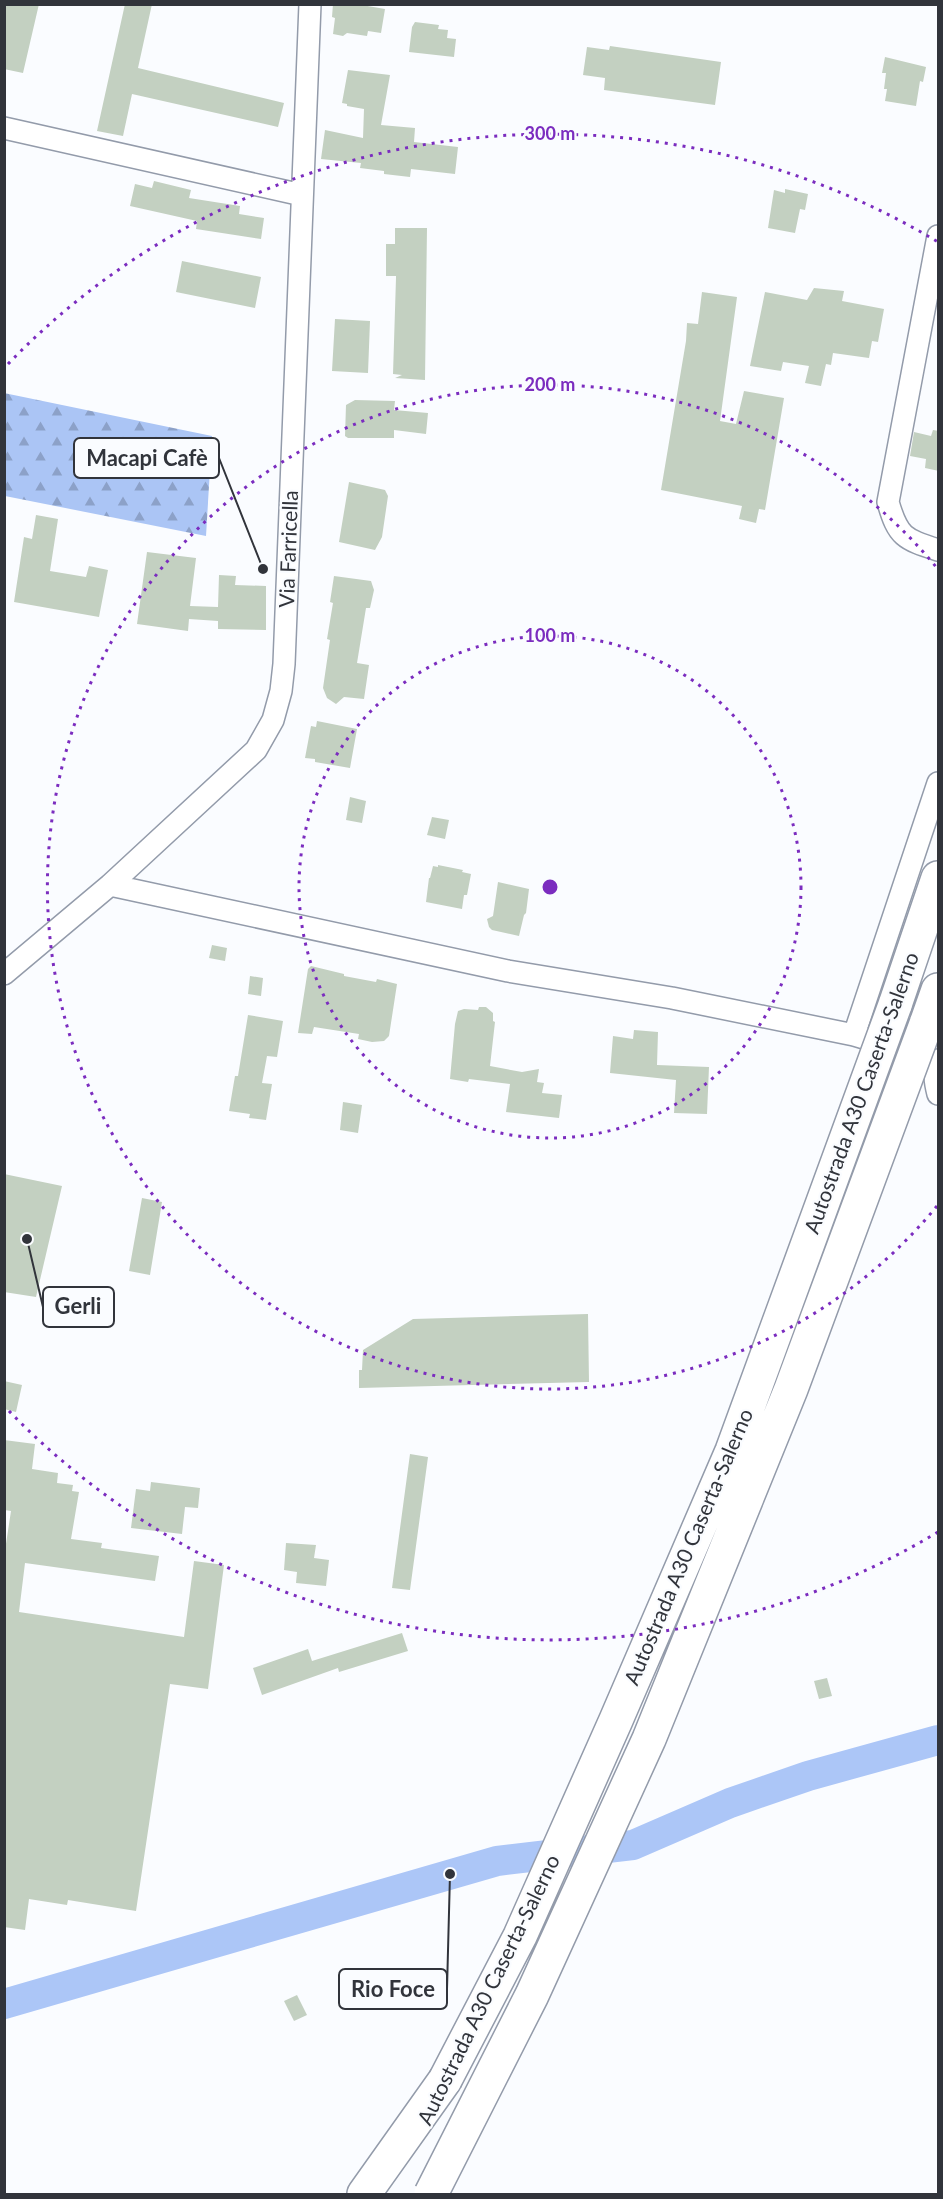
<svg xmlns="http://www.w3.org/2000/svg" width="943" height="2199" viewBox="0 0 943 2199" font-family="Lato,sans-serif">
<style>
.forest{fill:url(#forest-firs)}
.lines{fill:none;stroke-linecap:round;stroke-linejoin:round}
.river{stroke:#acc6f7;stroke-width:30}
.building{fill:#c3d0c1}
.minor-casing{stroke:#939baa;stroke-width:24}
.motorway-casing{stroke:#939baa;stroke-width:36}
.minor{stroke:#fff;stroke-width:21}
.motorway{stroke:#fff;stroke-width:33}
.motorway-bridge-casing{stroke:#939baa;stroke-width:36;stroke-linecap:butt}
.motorway-bridge{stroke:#fff;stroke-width:33}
.ring{fill:none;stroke:#7b2cbf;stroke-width:3;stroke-dasharray:3 6}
.labels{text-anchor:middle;stroke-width:4.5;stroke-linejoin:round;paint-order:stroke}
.street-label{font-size:21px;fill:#31343b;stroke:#fafcff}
.centre{fill:#7b2cbf;stroke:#fafcff;stroke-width:3}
.ring-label{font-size:18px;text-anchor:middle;font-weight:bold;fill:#7b2cbf;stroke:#fafcff;stroke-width:4.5;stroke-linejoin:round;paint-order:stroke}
.leader{fill:none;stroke:#31343b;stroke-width:2}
.callout-dot{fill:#31343b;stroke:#fafcff;stroke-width:2}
.callout{fill:#fafcff;stroke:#31343b;stroke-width:2}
.callout-label{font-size:22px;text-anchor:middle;font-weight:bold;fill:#31343b}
</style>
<defs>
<pattern id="forest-firs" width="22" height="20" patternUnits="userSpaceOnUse" patternTransform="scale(1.5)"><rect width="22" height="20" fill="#abc5f5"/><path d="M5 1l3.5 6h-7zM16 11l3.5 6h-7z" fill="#8ca1c8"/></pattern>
</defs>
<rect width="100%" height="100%" fill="#fafcff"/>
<path class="forest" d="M4 393 212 436 206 536 5 496Z"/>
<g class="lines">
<path class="river" d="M4 2004 497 1861 633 1845 730 1803 808 1776 938 1740"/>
</g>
<path class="building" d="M4 4H39L23 73 4 69Z
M125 4H152L138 68 284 103 278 127 132 94 123 136 97 131Z
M333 4H356L385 9 381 33 368 31 367 36 347 33 343 36 333 34 335 18 332 17Z
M415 22 439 25 438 29 448 30 447 38 456 39 454 57 409 52 412 27Z
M610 46 721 62 715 105 604 90 605 78 583 75 587 47 609 50Z
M885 57 926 67 923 82 920 81 916 106 885 101 887 89H884L886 73H882Z
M348 70 390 75 381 125 415 128 414 142 458 147 455 174 411 169 410 177 384 174V171L360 168 361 163 321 159 325 130 363 138 364 109 347 106V104L342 103Z
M154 181 191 190 189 198 240 206 239 214 264 218 261 239 196 229 197 221 130 206 135 184 152 188Z
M785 189 808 194 805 210 800 209 795 233 768 228 774 190 785 193Z
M395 228H427L425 380 395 378 402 375 393 374 396 278V276H386V244H395Z
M182 261 261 277 255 308 176 292Z
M814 288 844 291 842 301 884 309 878 342 872 341 869 358 833 353 831 365 826 364 821 386 805 383 809 366 783 362 781 371 750 366 765 292 807 300Z
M702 292 737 297 720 421 736 424 744 391 784 398 765 510 759 509 756 523 739 519 742 506 661 490 686 341 687 323 698 324Z
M335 319 370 321 368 373 332 371Z
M355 400 395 401 394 410 428 413 426 434 394 430V438H348L345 436 346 405Z
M933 430 939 431V471L925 468 926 459 910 456 914 432 931 436Z
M349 482 385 490 388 496 382 537 375 550 339 542Z
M36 515 58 519 50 571 86 577 89 566 108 570 99 617 14 602 24 537 32 539Z
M147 552 196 558 190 606 218 607 219 575 236 576 235 585 266 586V630L218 629V621L189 619 188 631 137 624Z
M334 576 371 581 374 590 370 608H366L357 663 369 665 364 699 344 697 336 704 327 698 323 688 330 640 327 639 333 603 330 602Z
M317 721 357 729 350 768 315 762V759L305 758 311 726 316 727Z
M350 797 366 801 362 823 346 820Z
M432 817 449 820 445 839 427 835Z
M438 865 463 870 462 872 471 874 467 895H464L462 909 426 902 429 878H430L433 866 438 867Z
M498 882 529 889 526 913 524 915 519 936 492 930 489 927 487 919 493 916Z
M212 945 227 948 225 961 209 958Z
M311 966 344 974V976L376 982 377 979 397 984 389 1036 384 1041 372 1042 358 1039 359 1034 314 1027 312 1034 298 1033 308 969Z
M250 976 263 978 261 996 248 994Z
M479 1007H486L493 1013V1021L495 1022 490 1066 522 1072 539 1069 537 1082 544 1083 542 1093 562 1095 559 1118 506 1112 510 1084 469 1079 468 1082 450 1079 455 1024 458 1011 464 1009 478 1010Z
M248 1015 283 1021 277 1057 267 1056 262 1083 272 1084 266 1120 249 1118 250 1114 229 1111 235 1076H238Z
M634 1030 658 1032 657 1065 709 1067 707 1114 674 1113 676 1080 610 1073 613 1036 633 1039Z
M343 1102 362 1105 358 1133 340 1130Z
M4 1174 62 1186 36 1297 4 1292Z
M142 1198 162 1202 150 1275 129 1271Z
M588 1314 589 1382 359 1388V1370H362L363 1350 413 1319Z
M4 1381 22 1385 16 1412 4 1409Z
M4 1440 35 1444 32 1469 58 1473 57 1483 73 1485 72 1491 79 1492 71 1539 102 1543 101 1548 159 1556 155 1581 25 1563 19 1612 184 1637 194 1561 224 1565 208 1689 170 1684 136 1911 68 1900 67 1905 29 1899 25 1930 4 1927V1557L11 1511 4 1510Z
M410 1454 428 1457 410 1590 392 1588Z
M151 1482 200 1488 198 1508 185 1507 182 1534 131 1528 136 1489 150 1491Z
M286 1543 316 1545 314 1558 329 1560 326 1586 296 1583 297 1572 284 1570Z
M402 1633 408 1651 339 1672 338 1668 262 1695 253 1668 308 1649 312 1661Z
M827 1678 832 1696 819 1699 814 1681Z
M297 1995 307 2015 294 2021 284 2001Z"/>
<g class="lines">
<defs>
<path id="minor" d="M4 128 302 195
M938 236 888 502C898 537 904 539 938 550
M110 885 508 971 672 998 854 1035 897 1048 937 1063
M4 974 110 885 256 750 273 720 281 691 284 664 310 4
M854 1035 938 783
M938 1060C933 1072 935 1082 938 1094"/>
<path id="motorway" d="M895 1005 938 878
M926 1024 938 990
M364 2194 445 2080"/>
</defs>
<use href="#minor" class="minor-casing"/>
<use href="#motorway" class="motorway-casing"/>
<use href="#minor" class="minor"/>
<use href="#motorway" class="motorway"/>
<defs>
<path id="motorway-bridge" d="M445 2080 520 1936 616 1720 732 1451 895 1005
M431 2194 532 1995 649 1739 791 1389 926 1024"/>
</defs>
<use href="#motorway-bridge" class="motorway-bridge-casing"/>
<use href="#motorway-bridge" class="motorway-bridge"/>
</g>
<g class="ring">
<circle cx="550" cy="887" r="251"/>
<path d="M937 1206A502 502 0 1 1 937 568"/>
<path d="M938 1532A753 753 0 0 1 8 1410M8 364A753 753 0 0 1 938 242"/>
</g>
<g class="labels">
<g class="street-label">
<text transform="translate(289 549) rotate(-88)" y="7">Via Farricella</text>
<text transform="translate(862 1093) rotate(-70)" y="7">Autostrada A30 Caserta-Salerno</text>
<text transform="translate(689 1547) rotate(-67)" y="7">Autostrada A30 Caserta-Salerno</text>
<text transform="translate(489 1990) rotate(-64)" y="7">Autostrada A30 Caserta-Salerno</text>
</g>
</g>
<circle cx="550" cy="887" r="9" class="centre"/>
<g class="ring-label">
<text x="550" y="140">300 m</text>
<text x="550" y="391">200 m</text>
<text x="550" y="642">100 m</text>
</g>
<path class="leader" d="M263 569L219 458M27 1239L43 1307M450 1874L447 1989"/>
<g class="callout-dot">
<circle cx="263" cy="569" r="6"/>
<circle cx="27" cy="1239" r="6"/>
<circle cx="450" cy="1874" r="6"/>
</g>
<g class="callout">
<rect x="74" y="438" width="145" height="40" rx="6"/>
<rect x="43" y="1287" width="71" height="40" rx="6"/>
<rect x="339" y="1969" width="108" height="40" rx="6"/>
</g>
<g class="callout-label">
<text x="147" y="466">Macapi Cafè</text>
<text x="78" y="1314">Gerli</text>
<text x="393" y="1997">Rio Foce</text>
</g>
<rect width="943" height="2199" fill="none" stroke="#31343b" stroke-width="12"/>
</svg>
